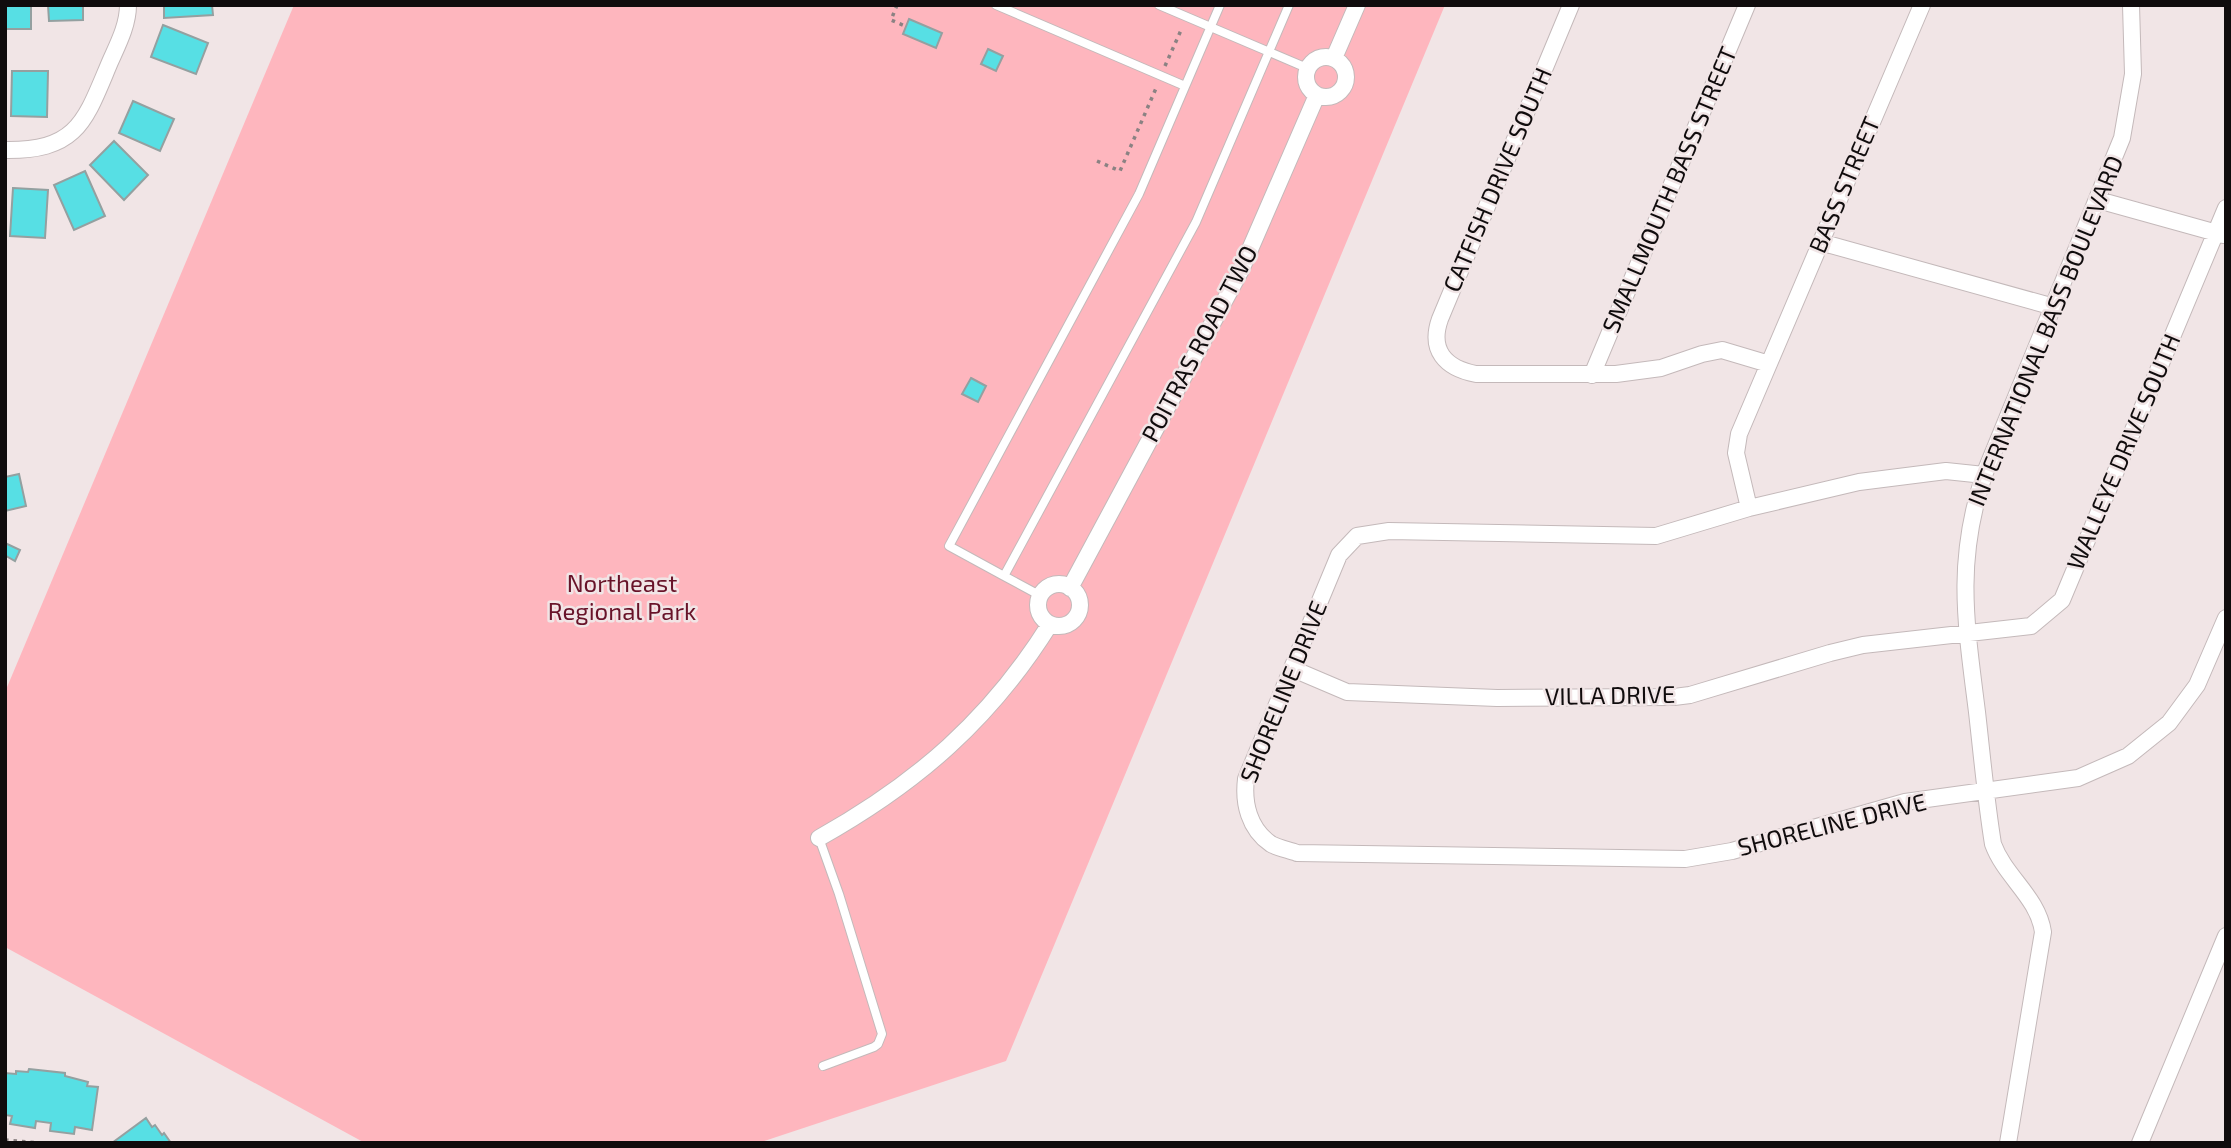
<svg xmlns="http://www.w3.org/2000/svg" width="2231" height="1148" viewBox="0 0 2231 1148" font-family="'Exo 2',sans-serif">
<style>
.green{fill:#feb6be}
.building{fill:#57dfe4;stroke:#94a0a0;stroke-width:2}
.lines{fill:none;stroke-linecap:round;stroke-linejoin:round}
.service-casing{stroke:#c4b9ba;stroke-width:10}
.minor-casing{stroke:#c4b9ba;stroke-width:18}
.path{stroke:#8b8283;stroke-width:3.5;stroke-dasharray:3.5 5;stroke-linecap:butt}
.service{stroke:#fff;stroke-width:8}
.minor{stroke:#fff;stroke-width:16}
.labels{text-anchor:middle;stroke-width:5;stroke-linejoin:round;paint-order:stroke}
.street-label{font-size:24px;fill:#100c0d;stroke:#f1e5e6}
.park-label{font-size:24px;fill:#681329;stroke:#f1e5e6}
</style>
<rect width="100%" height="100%" fill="#f1e5e6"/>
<path class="green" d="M294 5H1445L1006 1061 758 1143H365L5 947V692Z"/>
<path class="building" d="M5 5H31V29H5Z
M48 5H83V20L49 21Z
M164 5H212L213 15 164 18Z
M909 19 942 33 936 48 903 34Z
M163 25 208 43 196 74 151 57Z
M988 49 1003 56 996 71 981 64Z
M12 71H48L47 117 11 116Z
M133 101 174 119 160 151 119 133Z
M114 141 148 175 124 200 90 165Z
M85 171 105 216 74 230 54 185Z
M13 188 48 190 45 238 10 236Z
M971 378 986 386 978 402 962 394Z
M19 474 26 506 5 511V477Z
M5 543 20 550 15 561 6 556 5 559Z
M29 1069 65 1073V1076L88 1082 87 1086 98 1087 92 1130 75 1127 74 1134 50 1131 51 1123 36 1121 35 1128 10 1124 12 1116 5 1115V1073L16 1074V1071L28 1072Z
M146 1118 152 1127 155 1125 162 1135 164 1133 171 1143H112Z"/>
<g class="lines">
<defs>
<path id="service" d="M996 5 1185 86
M1159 5 1307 68
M1004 576 949 546 1139 194 1220 5
M1041 596 1004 576 1196 222 1289 5
M819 838 839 894 882 1034 878 1044 874 1047 823 1066"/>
<path id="minor" d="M1571 5 1440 319C1429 350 1445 368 1476 374H1616L1661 368 1702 354 1722 350 1769 364
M1306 77a20 20 0 1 1 40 0a20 20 0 1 1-40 0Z
M1334 58 1357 5
M5 150C78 151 85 121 110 62 118 44 128 25 128 5
M2098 200 2224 235
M1820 242 2054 307
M1592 375 1747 5
M1984 475 1946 471 1859 482 1749 508 1656 536 1389 531 1357 536 1339 555 1246 779C1243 803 1249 829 1271 844 1278 848 1289 850 1297 853L1685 859 1732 851 1905 802 2078 778 2128 756 2169 723 2197 685 2226 618
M1749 508 1736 453 1739 434 1922 5
M1038 605a21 21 0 1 1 42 0a21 21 0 1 1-42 0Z
M1070 588 1241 270 1317 95
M1293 669 1347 692 1497 698 1674 697 1690 695 1830 653 1863 645 2031 626 2062 600 2226 208
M819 838C917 783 990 720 1050 624
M2008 1143 2043 932C2038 897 2005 877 1993 844 1986 801 1982 756 1977 712 1966 624 1955 562 1984 475L2122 138 2133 74 2131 5
M2140 1143 2226 936"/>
</defs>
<use href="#service" class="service-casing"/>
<use href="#minor" class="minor-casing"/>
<path class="path" d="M897 5 891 20 905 26
M1165 66 1182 28
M1097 161 1120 171 1157 86
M5 1140 39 1143"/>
<use href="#service" class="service"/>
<use href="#minor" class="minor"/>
</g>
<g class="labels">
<g class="street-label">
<text transform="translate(1498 180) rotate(-67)" y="8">CATFISH DRIVE SOUTH</text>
<text transform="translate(1845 185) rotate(-67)" y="8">BASS STREET</text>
<text transform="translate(1670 190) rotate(-67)" y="8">SMALLMOUTH BASS STREET</text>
<text transform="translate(2046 331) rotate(-68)" y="8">INTERNATIONAL BASS BOULEVARD</text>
<text transform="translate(1200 344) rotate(-62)" y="8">POITRAS ROAD TWO</text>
<text transform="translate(2124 452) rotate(-67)" y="8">WALLEYE DRIVE SOUTH</text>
<text transform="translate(1284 692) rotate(-68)" y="8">SHORELINE DRIVE</text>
<text transform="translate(1610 696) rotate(-1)" y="8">VILLA DRIVE</text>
<text transform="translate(1832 825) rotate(-14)" y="8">SHORELINE DRIVE</text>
</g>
<g class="park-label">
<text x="622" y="592">Northeast<tspan x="622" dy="28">Regional Park</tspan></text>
</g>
</g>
<rect width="2231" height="1148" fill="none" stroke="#100c0d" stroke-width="14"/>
</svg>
